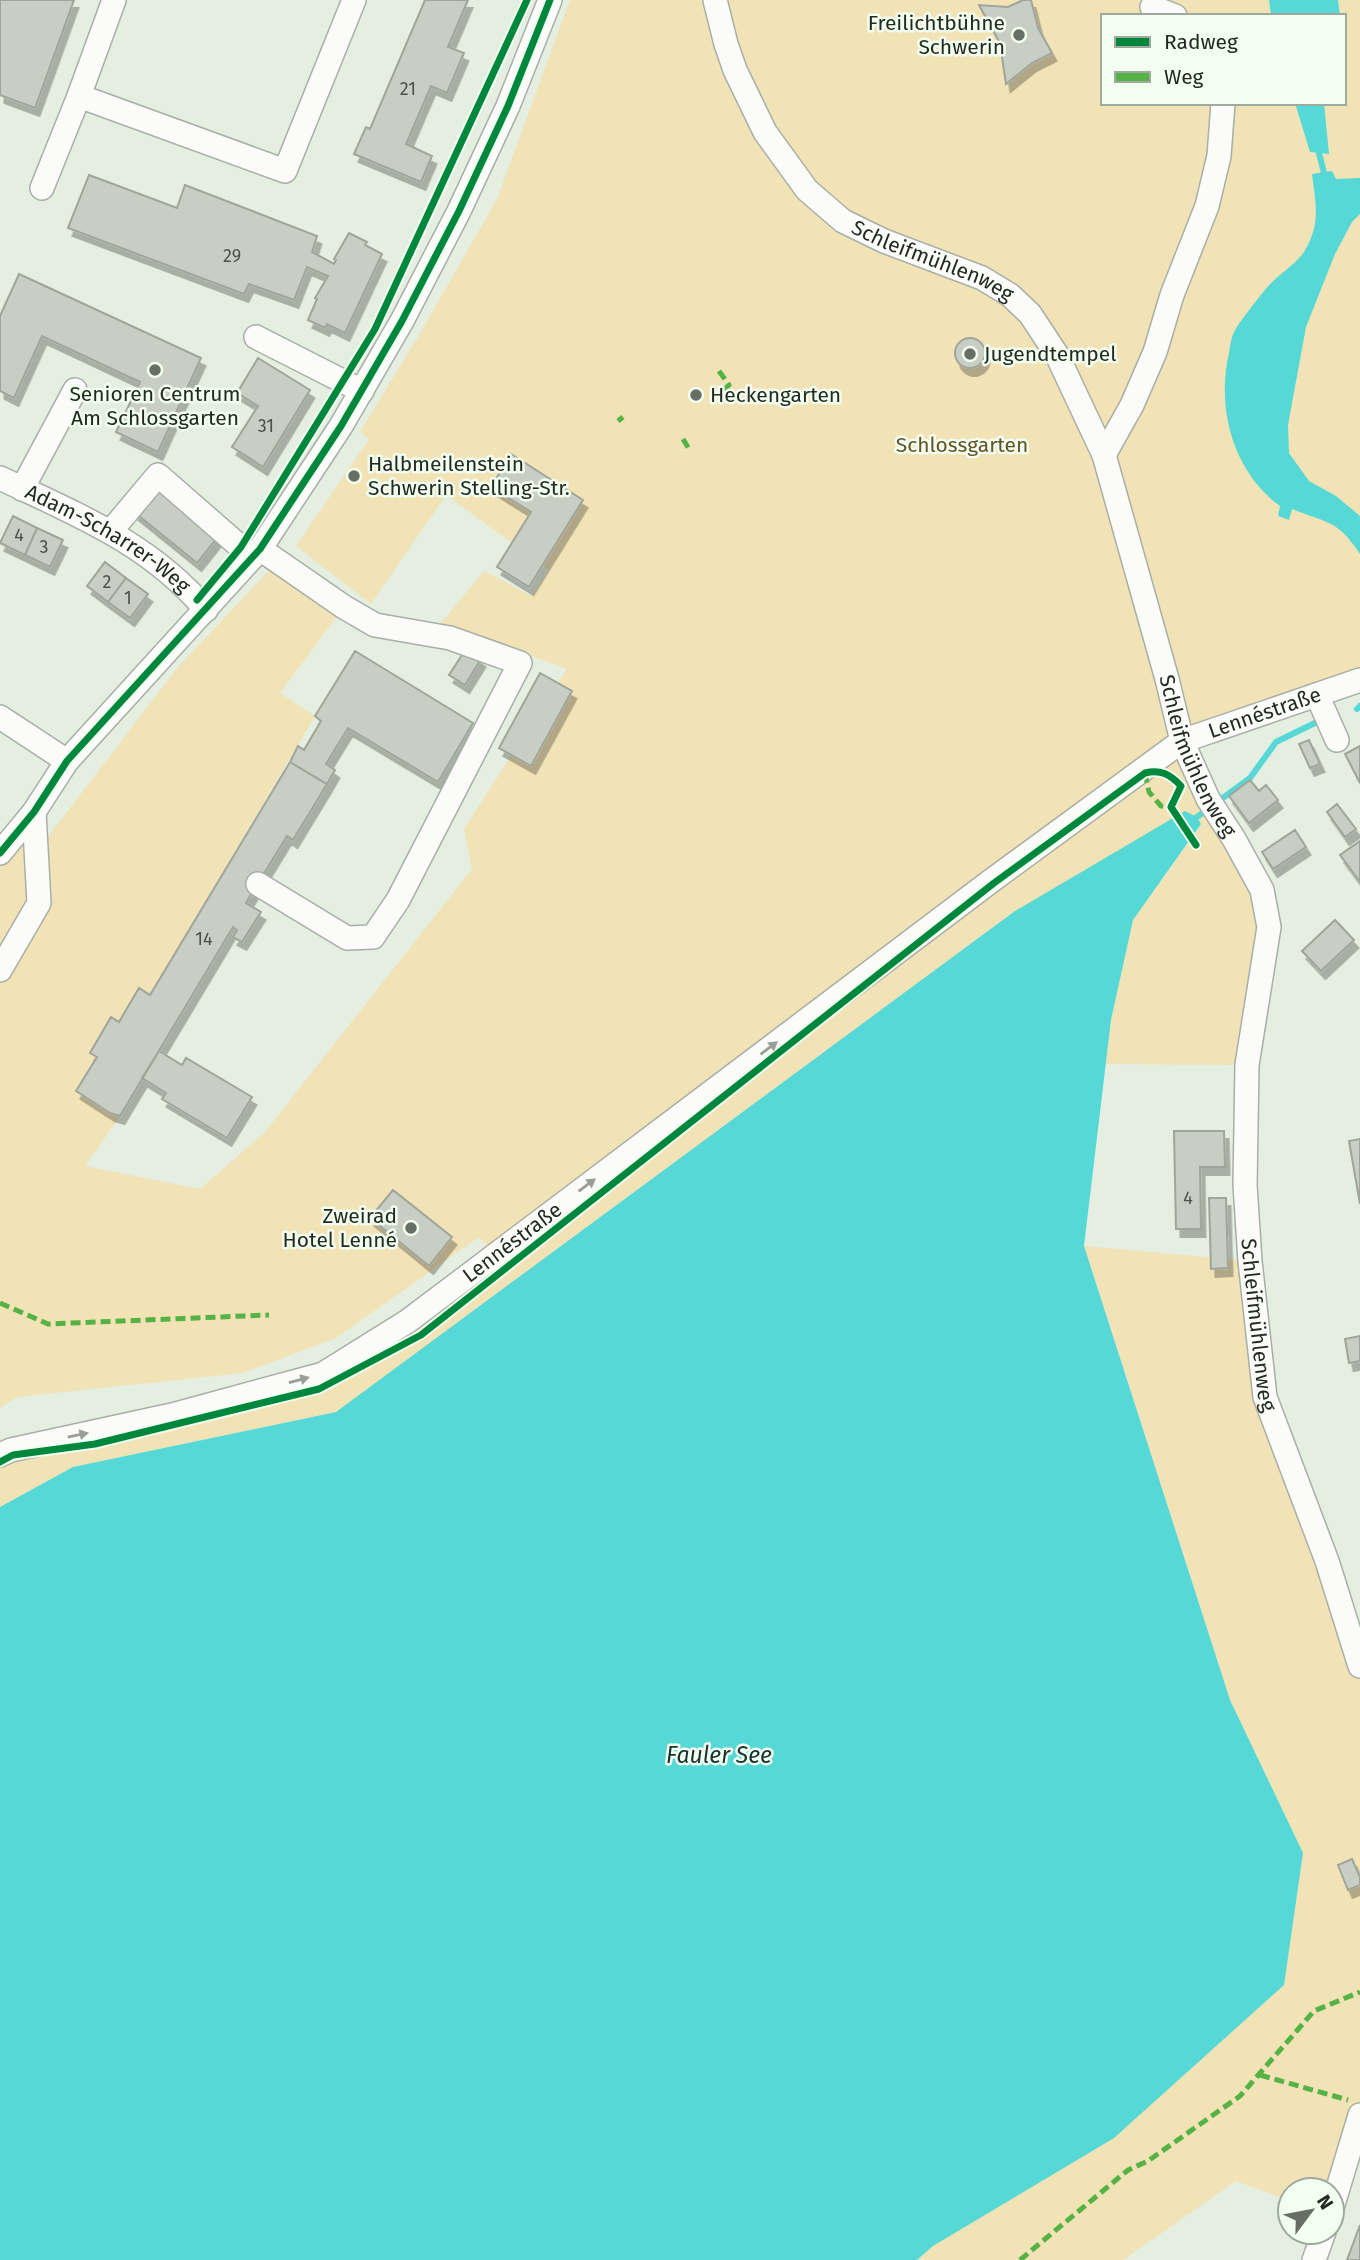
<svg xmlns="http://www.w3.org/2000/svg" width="1360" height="2260" viewBox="0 0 1360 2260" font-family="'Fira Sans',sans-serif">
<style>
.green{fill:#f1e3b6;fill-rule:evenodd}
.water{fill:#56d8d6}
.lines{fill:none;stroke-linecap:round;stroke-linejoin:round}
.stream{stroke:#56d8d6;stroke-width:6}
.building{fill:#c8cec3;stroke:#a0a59b;stroke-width:2;filter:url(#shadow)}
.minor-casing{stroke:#a8afa6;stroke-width:26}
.minor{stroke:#fbfcfa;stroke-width:23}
.quiet{stroke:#55b245;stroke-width:5;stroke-dasharray:10 5;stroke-linecap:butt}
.cycleway-casing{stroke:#f2fef0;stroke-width:11}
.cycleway{stroke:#00873e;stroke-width:7}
.oneway{fill:#9a9e98}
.poi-dot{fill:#676f64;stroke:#f2fef0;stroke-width:2.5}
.labels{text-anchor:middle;stroke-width:5;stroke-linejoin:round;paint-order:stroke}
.number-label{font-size:18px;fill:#4c534a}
.poi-label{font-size:21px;fill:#232a21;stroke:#f2fef0;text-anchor:start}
.street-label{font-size:21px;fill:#232a21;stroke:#f2fef0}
.park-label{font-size:21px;fill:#645228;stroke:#f2fef0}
.water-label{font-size:23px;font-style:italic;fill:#183232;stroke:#f2fef0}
</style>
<defs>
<filter id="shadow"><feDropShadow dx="4.5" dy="8" stdDeviation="0" flood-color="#0004"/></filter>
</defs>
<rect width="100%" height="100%" fill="#e4eee1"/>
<path class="green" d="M570 0H1360V673L1183 741 1269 927 1247 1065 1106 1064 1111 1020 1133 920 1201 825 1015 911 336 1412 73 1467 0 1507V1456L323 1374 491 1251 479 1237 336 1338 243 1373 17 1397 0 1408V853L9 844 37 851 178 667 278 561 344 607 280 693 315 716 150 995 139 989 119 1022 111 1018 90 1052 97 1057 77 1091 120 1116 85 1166 200 1189 265 1132 472 869 464 829 567 669 441 623 484 571 532 596 549 570 446 495 371 604 296 546 369 439 360 432 419 335 497 199ZM1103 16H1344V103H1103Z
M1084 1246 1250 1261 1265 1397 1360 1666V2115L1332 2190H1290V2201L1236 2181 1123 2260H917L933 2246 1303 1853 1230 1700Z"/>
<path class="water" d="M1269 0H1338L1340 16H1271Z
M1295 103H1324L1329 154 1310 152Z
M1332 171 1336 179 1360 178V214L1352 222 1335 254 1306 327 1288 425 1289 453 1309 481 1336 496 1360 516V554C1338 520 1327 523 1292 509L1289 520 1278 516 1280 506C1233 472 1216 408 1229 353 1230 346 1231 338 1234 332 1239 322 1265 289 1273 281 1293 263 1304 260 1313 232 1319 214 1314 192 1312 174Z
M1185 811 1197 817 1201 824 1133 920 1111 1020 1084 1246 1230 1700 1303 1853 1284 1985 1114 2138 933 2246 917 2260H0V1507L73 1467 336 1412 1015 911Z"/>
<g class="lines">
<path class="stream" d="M1319 153 1325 177
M1357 709 1360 706
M1197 817 1250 778 1276 742 1323 719"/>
</g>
<path class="building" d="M0 0H74L35 108 0 95Z
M425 0H468L448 47 464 53 447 93 431 86 406 144 432 156 421 182 354 154 366 127 370 129Z
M1023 0H1031L1038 28 1052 53 1032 63 1006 84 1000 43 979 5 1008 7Z
M89 175 177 208 185 185 317 236 312 252 334 264 336 260 334 259 349 233 367 242 365 245 382 254 345 333 327 324 325 328 308 320 317 299 315 298 328 276 307 267 294 300 249 284 244 294 68 228Z
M19 274 201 358 158 452 116 432 140 382 42 336 14 398 0 391V316Z
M955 353a15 15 0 1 1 30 0a15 15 0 1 1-30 0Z
M258 358 310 390 263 467 232 447 258 406 237 393Z
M511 454 583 500 529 587 497 567 531 512 491 487Z
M154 487 217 538 197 563 134 512Z
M13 516 37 528 25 555 0 543Z
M37 528 63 540 50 567 25 555Z
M105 562 126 578 108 602 87 586Z
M126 578 148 594 130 618 108 602Z
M466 649 481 659 465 685 449 675Z
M355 651 473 723 438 782 348 728 326 764 335 770 327 784 290 762 298 746 304 750 321 721 315 716Z
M540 673 572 691 531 766 499 748Z
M1309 740 1320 764 1310 768 1299 744Z
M1360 746V783L1345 754Z
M290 762 327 784 293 840 287 836 246 903 261 912 242 942 233 937 237 930 233 927 120 1116 110 1113 76 1091 97 1057 90 1053 111 1017 119 1022 139 988 150 995Z
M1250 780 1259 791 1266 785 1278 800 1249 823 1229 796Z
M1337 804 1356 829 1345 837 1327 812Z
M1295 830 1306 847 1273 869 1262 852Z
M1360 841V882L1340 855Z
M1335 920 1354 940 1321 971 1302 951Z
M159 1051 182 1065 186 1058 252 1097 227 1138 162 1099 166 1093 142 1078Z
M1174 1131H1224L1225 1167H1200L1201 1229H1176Z
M1360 1139V1204L1349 1141Z
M393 1190 452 1237 429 1266 370 1218Z
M1209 1198H1226L1228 1268 1211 1269Z
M1360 1336V1361L1349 1363 1345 1339Z
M1352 1859 1360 1877V1885L1348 1890 1338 1865Z
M1360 2225V2260H1347Z"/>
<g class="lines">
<defs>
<g id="minor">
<path id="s1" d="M715 0 726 44 735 70 765 132 807 190 843 221 884 241 982 278 1010 295 1030 314 1057 355 1104 455 1167 679 1182 741 1208 799 1234 839 1262 890 1269 927 1247 1065 1245 1185 1250 1261 1265 1397 1327 1561 1360 1666"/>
<path d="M1152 7 1175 16"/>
<path d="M79 96 114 0"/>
<path d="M42 188 79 96 285 171 354 0"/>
<path d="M256 337 362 391"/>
<path d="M1104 455 1132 405 1155 352 1172 295 1207 206 1219 156 1223 103"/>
<path id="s2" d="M0 478C76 514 151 544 206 610"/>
<path d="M22 489 75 390"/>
<path d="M111 531 158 475 252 557"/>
<path d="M1317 695 1337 740"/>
<path d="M0 717 67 761"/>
<path d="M0 853 34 812 67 761 260 549 341 426 402 321 459 211 508 106 550 0"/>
<path d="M258 884 347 938 373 937 398 900 520 663 450 638 375 625 344 607 260 549"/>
<path d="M0 970 39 903 34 812"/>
<path id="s3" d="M0 1455 11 1450 172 1415 323 1374 408 1321 991 881 1182 741 1360 680"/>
<path d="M1332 2208 1360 2115"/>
<path d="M1314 2260 1324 2232"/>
</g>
</defs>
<use href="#minor" class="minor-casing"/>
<use href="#minor" class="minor"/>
<path class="quiet" d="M719 371 729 385 725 389V394
M618 421 623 417
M683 439 689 449
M1145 773 1149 792 1161 806 1171 807
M0 1303 48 1324 269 1315
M1260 2075 1348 2100
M1020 2260 1128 2170 1148 2161 1240 2096 1314 2011 1360 1992"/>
<defs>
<path id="cycleway" d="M197 600 241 547 375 329 527 0
M0 853 34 812 67 761 260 549 341 426 402 321 459 211 508 106 550 0
M0 1462 13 1455 95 1444 319 1389 421 1335 994 883 1145 773C1160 769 1170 774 1181 786L1171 807 1196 845"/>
</defs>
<use href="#cycleway" class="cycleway-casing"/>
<use href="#cycleway" class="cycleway"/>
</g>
<defs><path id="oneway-solid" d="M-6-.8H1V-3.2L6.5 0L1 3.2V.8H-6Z" transform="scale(1.75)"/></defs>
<g class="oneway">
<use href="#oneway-solid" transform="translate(769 1048) rotate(-37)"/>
<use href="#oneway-solid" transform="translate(587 1185) rotate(-37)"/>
<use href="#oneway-solid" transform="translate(299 1380) rotate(-15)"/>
<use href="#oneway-solid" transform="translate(78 1435) rotate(-12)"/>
</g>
<g class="poi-dot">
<circle cx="1019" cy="35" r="7"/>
<circle cx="970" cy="354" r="7"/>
<circle cx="155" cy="370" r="7"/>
<circle cx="696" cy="395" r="7"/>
<circle cx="354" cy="476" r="7"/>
<circle cx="411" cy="1228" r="7"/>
</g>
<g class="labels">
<g class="number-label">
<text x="408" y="95">21</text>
<text x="232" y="262">29</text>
<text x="266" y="432">31</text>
<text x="19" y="541">4</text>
<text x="44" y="553">3</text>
<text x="107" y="588">2</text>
<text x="128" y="604">1</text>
<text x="204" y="945">14</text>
<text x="1188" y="1204">4</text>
</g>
<g class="poi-label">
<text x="1005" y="30" text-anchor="end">Freilichtbühne<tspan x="1005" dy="24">Schwerin</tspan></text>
<text x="984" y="361">Jugendtempel</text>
<text x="155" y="401" text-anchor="middle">Senioren Centrum<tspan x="155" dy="24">Am Schlossgarten</tspan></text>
<text x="710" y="402">Heckengarten</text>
<text x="368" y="471">Halbmeilenstein<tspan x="368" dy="24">Schwerin Stelling-Str.</tspan></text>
<text x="397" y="1223" text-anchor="end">Zweirad<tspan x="397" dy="24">Hotel Lenné</tspan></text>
</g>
<g class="street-label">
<text dy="7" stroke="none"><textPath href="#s1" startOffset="359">Schleifmühlenweg</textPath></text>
<text dy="7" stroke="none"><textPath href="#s2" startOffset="124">Adam-Scharrer-Weg</textPath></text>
<text dy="7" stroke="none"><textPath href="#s3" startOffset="1488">Lennéstraße</textPath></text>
<text dy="7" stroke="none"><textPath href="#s1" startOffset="947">Schleifmühlenweg</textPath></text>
<text dy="7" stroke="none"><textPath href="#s3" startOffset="564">Lennéstraße</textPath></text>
<text dy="7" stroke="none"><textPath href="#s1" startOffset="1535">Schleifmühlenweg</textPath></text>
</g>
<g class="park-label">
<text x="962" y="452">Schlossgarten</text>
</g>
<g class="water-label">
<text x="719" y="1763">Fauler See</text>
</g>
</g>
<rect x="1101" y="14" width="245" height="91" fill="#f2fef0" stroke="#9fa99d" stroke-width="2"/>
<rect x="1115" y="37" width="35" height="10" fill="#00873e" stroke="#9fa99d" stroke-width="2"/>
<text x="1164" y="49" font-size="21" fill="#232a21">Radweg</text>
<rect x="1115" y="72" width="35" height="10" fill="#55b245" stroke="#9fa99d" stroke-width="2"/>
<text x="1164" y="84" font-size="21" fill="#232a21">Weg</text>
<g transform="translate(1311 2211) rotate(58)"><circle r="33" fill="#f2fef0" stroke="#9fa99d" stroke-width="2"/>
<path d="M0-5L12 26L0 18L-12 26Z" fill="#676f64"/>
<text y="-10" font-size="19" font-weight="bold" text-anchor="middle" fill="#232a21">N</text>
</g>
</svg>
